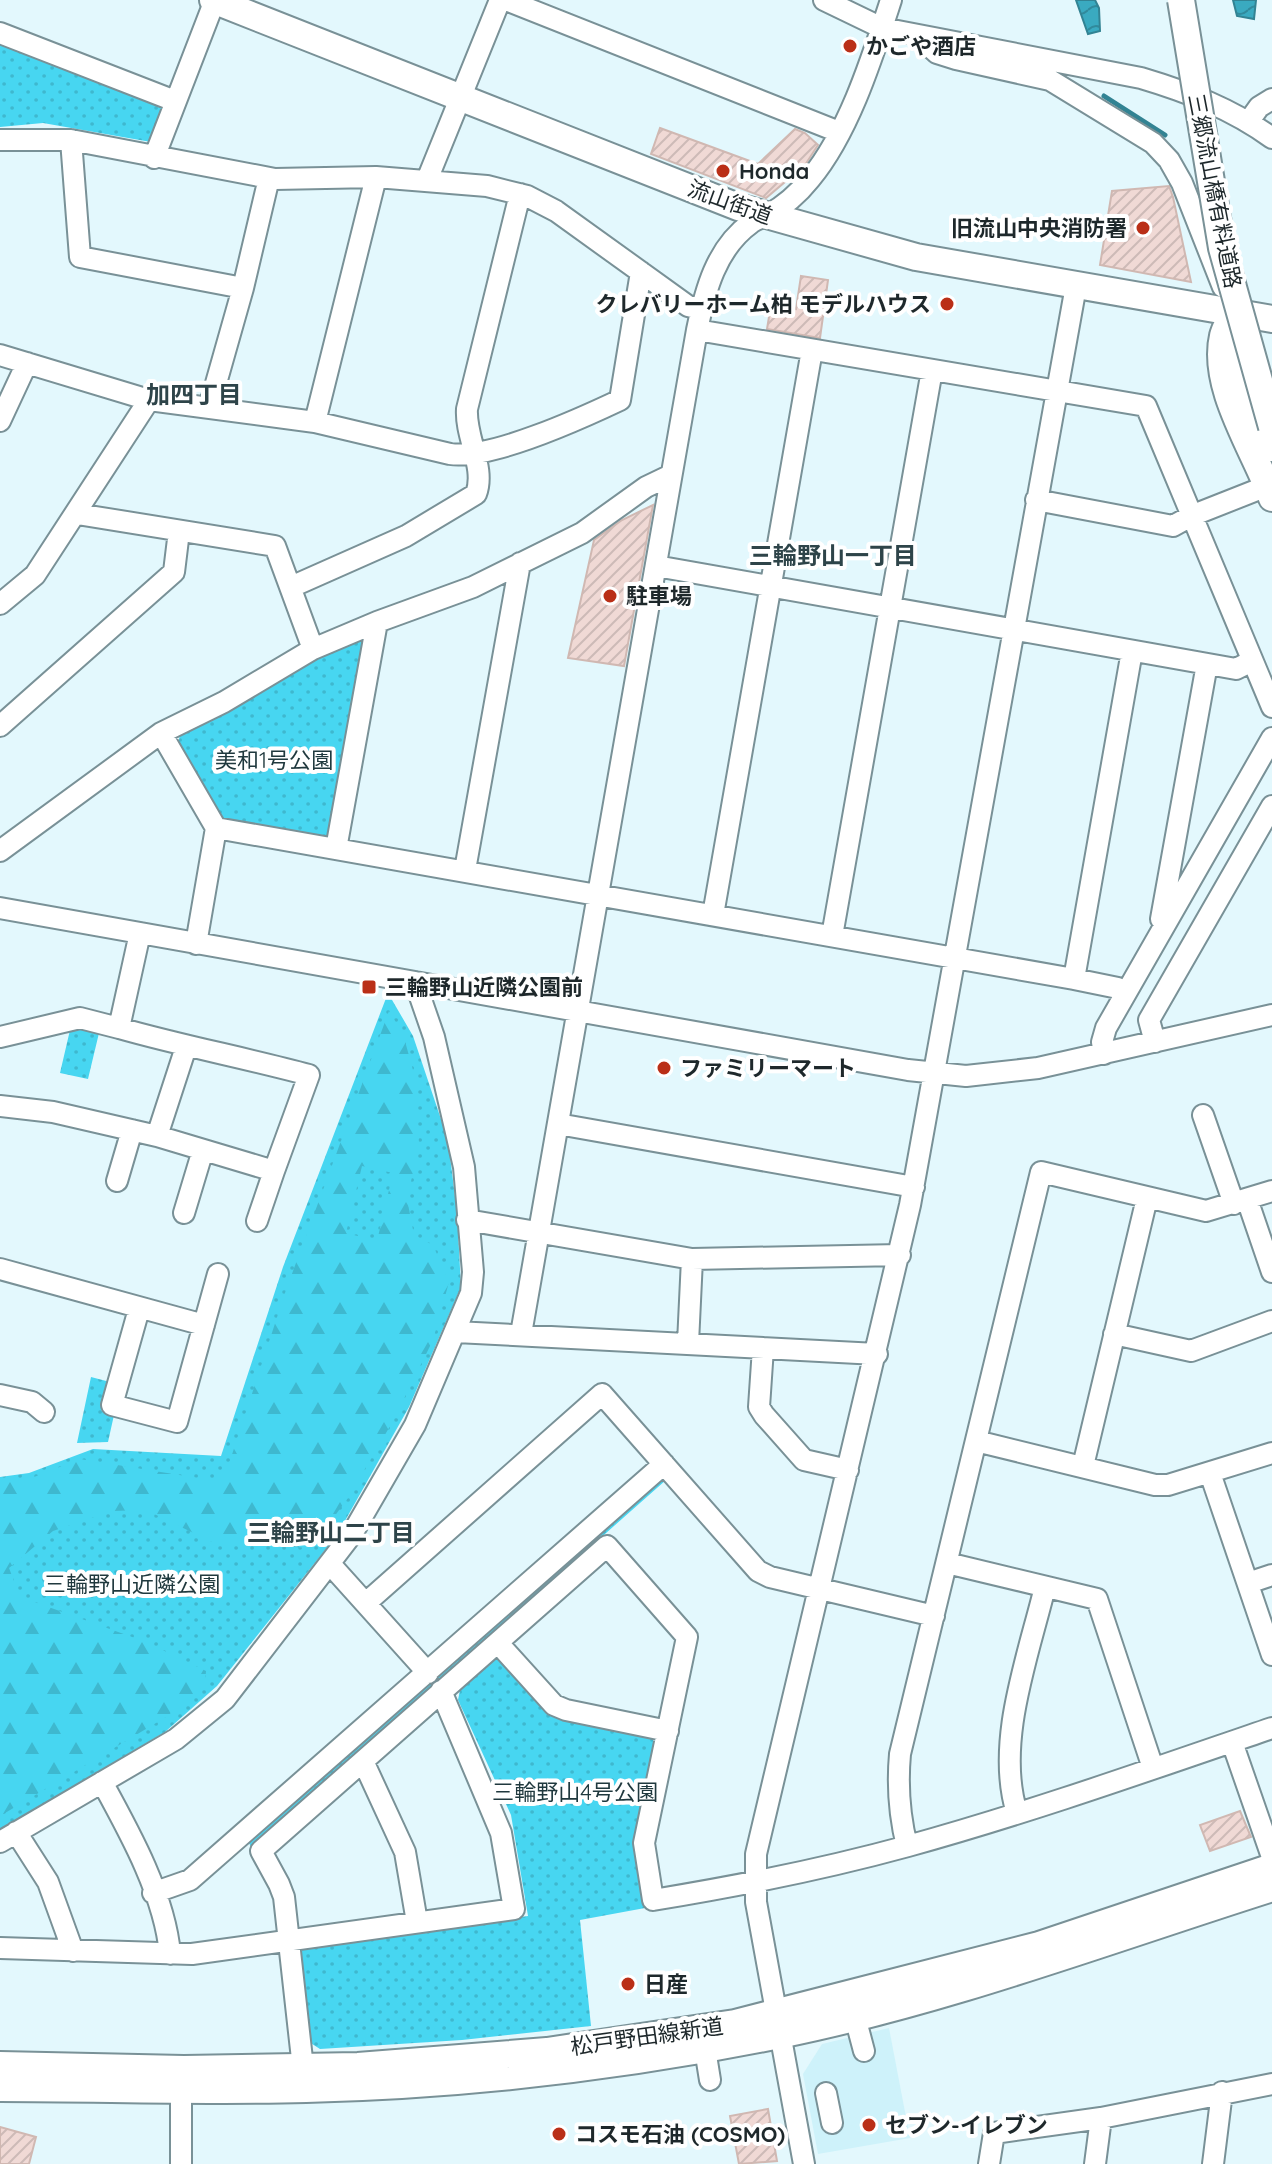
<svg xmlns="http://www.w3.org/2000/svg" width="1272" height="2164" viewBox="0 0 1272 2164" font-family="Quicksand,'Noto Sans JP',sans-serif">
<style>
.built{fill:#cef2fa}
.green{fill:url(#green-dots)}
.forest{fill:url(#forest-firs);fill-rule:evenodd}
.water{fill:url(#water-waves);stroke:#328393;stroke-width:2}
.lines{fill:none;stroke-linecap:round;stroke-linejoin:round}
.stream{stroke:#328393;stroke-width:5}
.building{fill:url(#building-hatch);stroke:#d0b8b2;stroke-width:2}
.minor-casing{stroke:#799197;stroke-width:24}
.major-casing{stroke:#799197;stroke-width:30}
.minor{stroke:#fff;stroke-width:20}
.major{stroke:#fff;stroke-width:26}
.major-bridge-casing{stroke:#799197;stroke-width:30;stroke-linecap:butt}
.major-bridge{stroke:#fff;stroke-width:26}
.poi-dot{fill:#ba2f17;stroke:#fff;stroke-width:3}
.labels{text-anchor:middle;stroke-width:8;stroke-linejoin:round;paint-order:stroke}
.poi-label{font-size:22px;font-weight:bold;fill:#1e282b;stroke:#fff;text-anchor:start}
.street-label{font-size:22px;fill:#1e282b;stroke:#fff}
.park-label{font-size:22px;fill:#20393e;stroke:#fff}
.neighbourhood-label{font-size:24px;font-weight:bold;fill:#2e4449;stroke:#fff}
</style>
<defs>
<pattern id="green-dots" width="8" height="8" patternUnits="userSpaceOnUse" patternTransform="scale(2)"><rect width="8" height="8" fill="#47d6f1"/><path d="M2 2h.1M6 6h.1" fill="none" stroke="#3eb8cf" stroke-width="1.8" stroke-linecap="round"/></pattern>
<pattern id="forest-firs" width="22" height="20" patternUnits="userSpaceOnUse" patternTransform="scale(2)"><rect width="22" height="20" fill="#47d6f1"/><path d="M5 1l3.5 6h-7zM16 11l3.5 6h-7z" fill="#3eb8cf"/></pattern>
<pattern id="water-waves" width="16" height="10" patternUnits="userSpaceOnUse" patternTransform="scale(2)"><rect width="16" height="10" fill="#3aaac0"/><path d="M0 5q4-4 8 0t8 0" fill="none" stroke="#308a9c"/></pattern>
<pattern id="building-hatch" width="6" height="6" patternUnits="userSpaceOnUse" patternTransform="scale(2)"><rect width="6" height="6" fill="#f0d9d5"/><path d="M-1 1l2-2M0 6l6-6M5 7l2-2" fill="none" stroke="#cdbab7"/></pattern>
</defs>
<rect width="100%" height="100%" fill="#e3f8fd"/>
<path class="built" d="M889 2028 910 2138 818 2154 803 2074 822 2044Z"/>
<path class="green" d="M0 38 166 102 151 142 43 123 0 127Z
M358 636 367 641 334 833 326 837 226 823 216 816 178 747 180 733Z
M388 993 413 1036 448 1140 457 1213 461 1287 409 1407 337 1535 217 1686 165 1732 0 1830V1477L29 1473 93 1449 221 1456 283 1267Z
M80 1028 99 1033 88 1079 60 1073 70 1030Z
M91 1377 110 1382 101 1410 114 1415 108 1442 77 1443Z
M660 1478 666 1480 251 1847 248 1841Z
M500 1658 551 1714 652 1738 656 1745 635 1841 645 1908 580 1920 591 2026 462 2040 320 2049 309 2042 298 1954 302 1947 528 1916 511 1815 458 1700 460 1690 493 1659Z"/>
<path class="forest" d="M389 1011 403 1034 416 1081 419 1146 407 1199 414 1235 433 1245 449 1282 433 1340 393 1421 348 1498 311 1548 212 1542 146 1510 112 1511 53 1531 9 1568 19 1594 29 1600 146 1642 206 1671 205 1685 166 1717 0 1816V1484L34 1477 80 1459 223 1482 286 1290ZM362 1166 393 1173 377 1241 346 1233Z"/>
<path class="water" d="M1076 0H1095L1099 8 1100 31 1088 34Z
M1233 0H1256L1254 19 1237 16Z"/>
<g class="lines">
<path class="stream" d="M1104 96 1165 135"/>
</g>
<path class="building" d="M660 128 758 164 795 129 805 133 818 145 805 165 766 198 651 154Z
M1169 186 1173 197 1191 282 1100 265 1112 191Z
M801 276 828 280 820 338 767 329 771 305 796 309Z
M653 505 624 666 568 658 594 540 622 520Z
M1240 1811 1251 1837 1210 1851 1200 1825Z
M768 2109 777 2161 739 2164 730 2116Z
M0 2127 36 2137 29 2164H0Z"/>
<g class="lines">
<defs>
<path id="minor" d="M506 0 839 132
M824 0 882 28 1141 78C1188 92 1232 109 1272 138
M0 33 175 101
M927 44 937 53 956 59 1050 80 1153 143 1169 160 1182 183 1223 287
M1249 121 1259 107 1272 99
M0 140H71L275 179 376 177 487 186 527 196 556 211 688 306 701 309
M71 140 80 257 243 288
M154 158 215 0
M427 180 500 0
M697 330 1146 406 1272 707
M0 355 149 400 315 422 450 454C490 460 582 418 620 400L641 272
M209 408 243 288 269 178
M0 421 27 363
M315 422 376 177
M1036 500 1173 526 1191 516 1267 486
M77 514 275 546 313 649
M656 566 1236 669 1252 661
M291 587 406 536 476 494C486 468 465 437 467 409L520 194
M0 604 35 575 149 400
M0 726 174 572 179 531
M161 733 216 828 196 944
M216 828 1074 979 1118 988 1125 993
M336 849 377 622
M0 851 161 733 224 702 313 649 377 622 473 587 582 533 646 487 671 475
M465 870 520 563
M0 908 908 1070 966 1076 1038 1068 1272 1015
M713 915 812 350
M1161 919 1207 664
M832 936 932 370
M1074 979 1132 651
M119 1028C182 1046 246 1058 309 1075L274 1171 157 1136
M0 1037 80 1018 119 1028 140 933
M1155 1042 1149 1020 1272 806
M1104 1054 1102 1042 1106 1028 1272 738
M0 1106 53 1112 157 1136 186 1047
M1203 1115 1234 1204
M558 1124 914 1187
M117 1181 132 1130
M1247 1199 1272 1272
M184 1213 203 1150
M467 1220 692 1259 900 1255
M257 1221 274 1171
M0 1269 204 1325
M139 1309 112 1405 177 1422 218 1274
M456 1332 877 1354
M521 1334 697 330C705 291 716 248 751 223 756 219 762 218 768 215 784 206 798 194 810 179 849 132 872 58 891 0
M1114 1334 1191 1351 1272 1321
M688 1343 692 1259
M763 1348 759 1407 764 1415 804 1460 848 1470
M0 1395 32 1402 44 1412
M976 1441 1155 1485H1168L1272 1453
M1083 1466 1147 1198
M1210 1473 1272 1655
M947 1563 1097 1599 1153 1768
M330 1564 428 1673
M1248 1583 1272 1575
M367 1602 602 1394 758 1571 770 1577 934 1616
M498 1643 554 1705 566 1710 668 1731
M1232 1742 1272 1857
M363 1761 405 1852 417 1922
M102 1782C130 1833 165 1896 170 1954
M1017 1813C995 1743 1028 1657 1045 1587
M16 1832 48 1882 73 1951
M0 1842 176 1739 225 1699 352 1534 415 1425 471 1293 473 1272 464 1167 434 1037 415 982
M907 1846C899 1814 897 1787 900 1754L1041 1172 1206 1211 1272 1191
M153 1893 190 1880 664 1464
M0 1948 192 1954 514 1909 501 1833 441 1691
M855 2017 864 2051
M705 2049 710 2080
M303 2068 284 1897 279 1884 261 1851 607 1546 687 1637 644 1843 653 1900C739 1886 824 1869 908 1846 1031 1812 1152 1769 1272 1728
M181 2089V2164
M826 2093 832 2123
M804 2164 756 1902V1854L910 1205 1076 286
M989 2164 994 2133 1101 2118 1272 2084
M1095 2164 1101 2118
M1213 2164 1222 2092"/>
<path id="major" d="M213 0 738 207 916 257 1272 319
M1233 312C1230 320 1225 328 1223 336 1211 387 1255 451 1272 498
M1240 330C1246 345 1240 360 1241 376 1243 403 1258 425 1272 448
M0 2065 184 2069 358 2066 547 2051 735 2023 1039 1945 1272 1867
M0 2088C102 2088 204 2092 306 2089 465 2085 623 2067 779 2035 947 2001 1108 1940 1272 1888"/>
</defs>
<use href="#minor" class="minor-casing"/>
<use href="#major" class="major-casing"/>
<use href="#minor" class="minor"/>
<use href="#major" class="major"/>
<defs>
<path id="major-bridge" d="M1181 0 1222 248 1272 427"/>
</defs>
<use href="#major-bridge" class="major-bridge-casing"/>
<use href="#major-bridge" class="major-bridge"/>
</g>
<g class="poi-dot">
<circle cx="850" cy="46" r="8"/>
<circle cx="723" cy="171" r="8"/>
<circle cx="1143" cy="228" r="8"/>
<circle cx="947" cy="304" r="8"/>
<circle cx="610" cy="596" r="8"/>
<rect x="361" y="979" width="16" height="16" rx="4"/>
<circle cx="664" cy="1068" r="8"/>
<circle cx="628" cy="1984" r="8"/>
<circle cx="869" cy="2125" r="8"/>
<circle cx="559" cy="2134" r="8"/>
</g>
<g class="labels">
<g class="poi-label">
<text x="866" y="54">かごや酒店</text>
<text x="739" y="179">Honda</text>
<text x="1127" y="236" text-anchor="end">旧流山中央消防署</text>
<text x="931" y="312" text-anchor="end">クレバリーホーム柏 モデルハウス</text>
<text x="626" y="604">駐車場</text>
<text x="385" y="995">三輪野山近隣公園前</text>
<text x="680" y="1076">ファミリーマート</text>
<text x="644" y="1992">日産</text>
<text x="885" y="2133">セブン-イレブン</text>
<text x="575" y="2142">コスモ石油 (COSMO)</text>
</g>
<g class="street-label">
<text transform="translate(1215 191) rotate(79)" y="8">三郷流山橋有料道路</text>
<text transform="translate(730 202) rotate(20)" y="8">流山街道</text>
<text transform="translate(647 2036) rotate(-8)" y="8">松戸野田線新道</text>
</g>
<g class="park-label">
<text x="274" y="768">美和1号公園</text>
<text x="132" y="1592">三輪野山近隣公園</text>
<text x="575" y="1800">三輪野山4号公園</text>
</g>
<g class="neighbourhood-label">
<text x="194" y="403">加四丁目</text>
<text x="833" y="564">三輪野山一丁目</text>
<text x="331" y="1541">三輪野山二丁目</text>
</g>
</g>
</svg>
